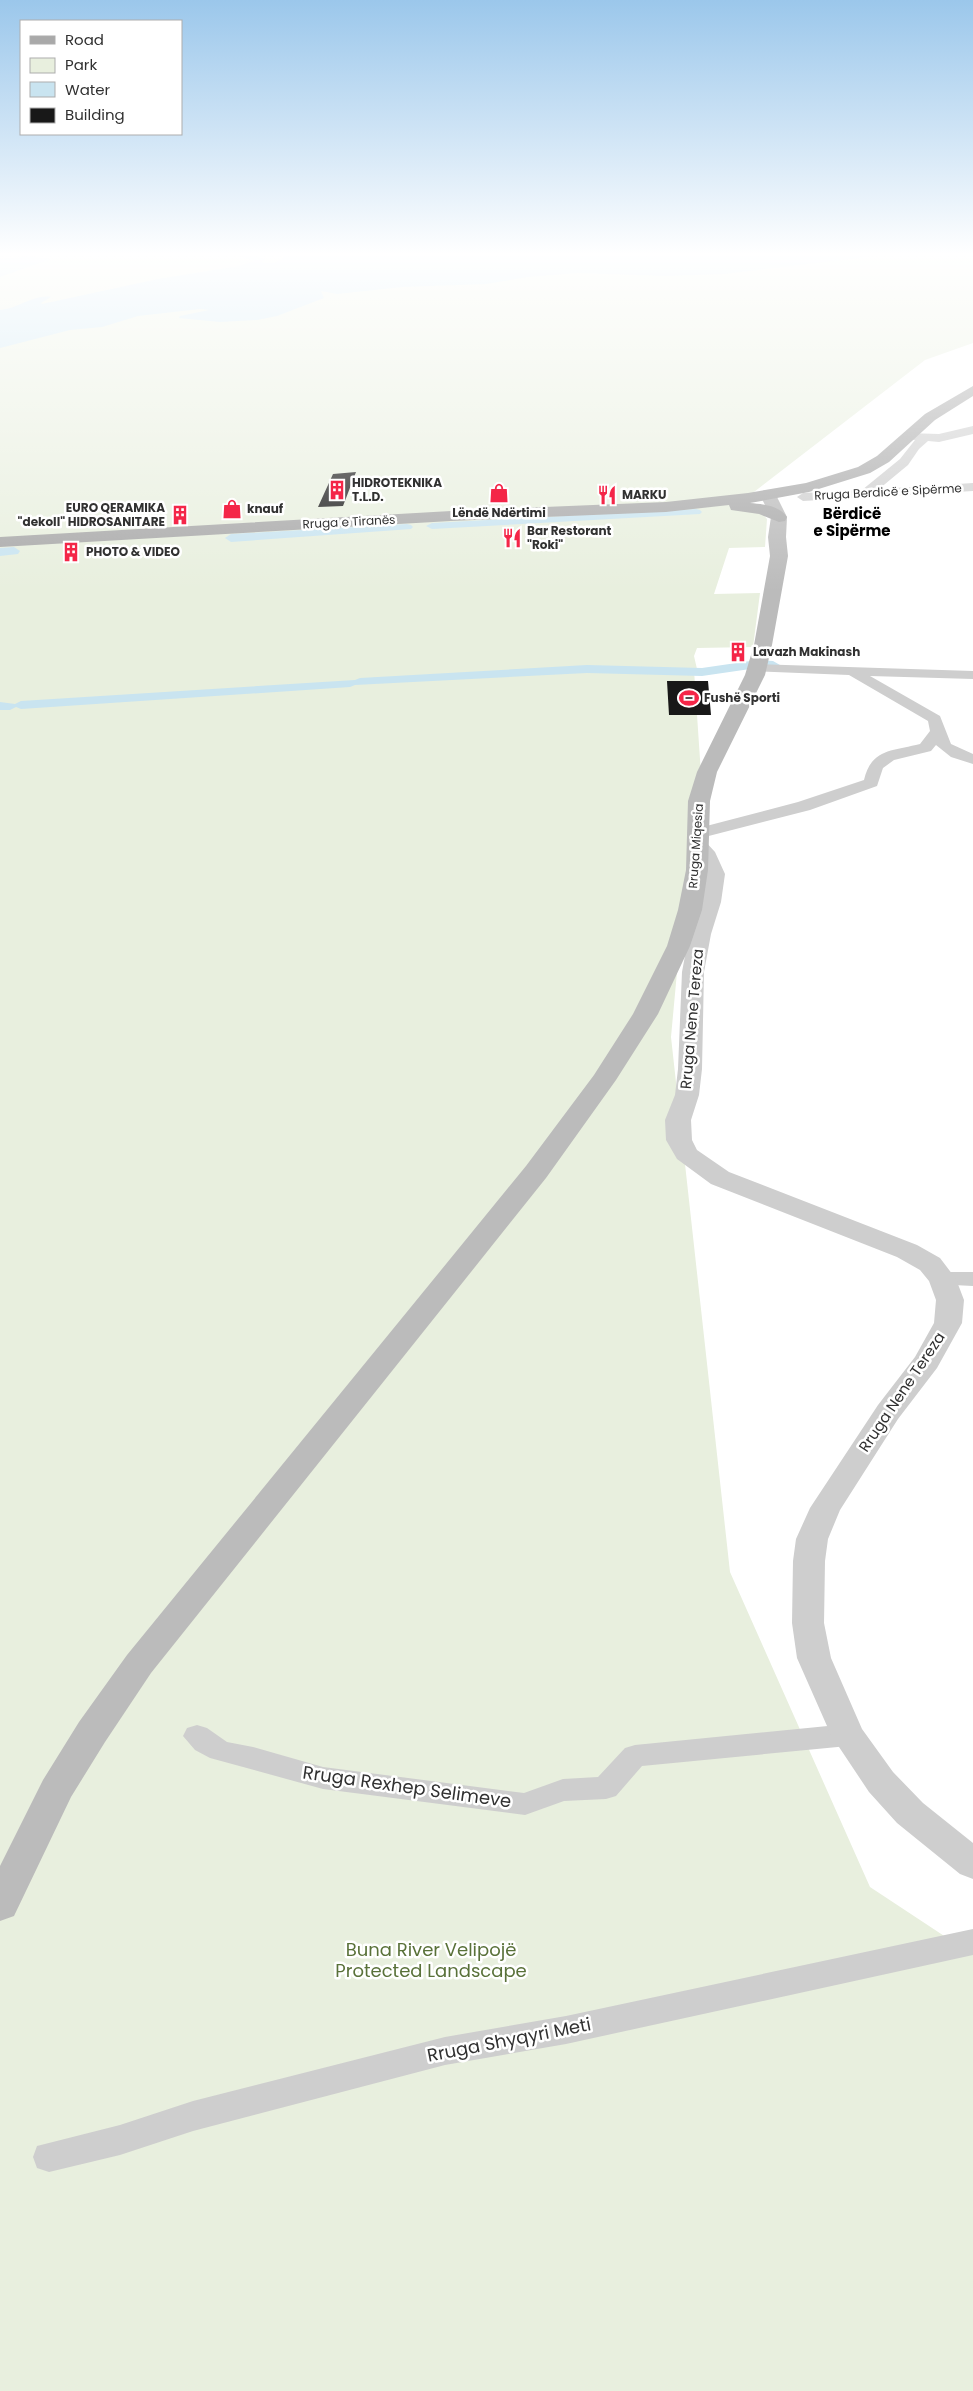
<svg xmlns="http://www.w3.org/2000/svg" width="973" height="2391" viewBox="0 0 973 2391" font-family="Poppins,sans-serif">
<style>
.green{fill:#e8efde}
.water{fill:#c9e4f0}
.lines{fill:none;stroke-linecap:round;stroke-linejoin:round}
.canal{fill:#c9e4f0;fill-rule:evenodd}
.building{fill:#181818}
.minor{fill:#cecece;fill-rule:evenodd}
.tertiary{fill:#cecece;fill-rule:evenodd}
.secondary{fill:#bbb;fill-rule:evenodd}
.primary{fill:#a9a9a9;fill-rule:evenodd}
.labels{text-anchor:middle;stroke-width:5;stroke-linejoin:round;paint-order:stroke}
.far-poi-label{font-size:12px;font-weight:bold;fill:#313131;stroke:#fff;text-anchor:start}
.far-street-label{font-size:12px;fill:#313131;stroke:#fff}
.far-quarter-label{font-size:15px;font-weight:bold;fill:#000;stroke:#fff}
.street-label{font-size:15px;fill:#313131;stroke:#fff}
.near-street-label{font-size:18px;fill:#313131;stroke:#fff}
.near-park-label{font-size:18px;fill:#597139;stroke:#fff}
</style>
<rect width="100%" height="100%" fill="#fff"/>
<path class="green" d="M0 256H973V343L925 360 741 502 762 513 767 519 765 547 729 548 714 594 760 593 753 647 697 648 694 656 697 669 694 670 702 789 685 886 671 1037 730 1572 870 1887 973 1955V2391H0Z"/>
<path class="water" d="M30 256 51 259 0 277V259Z
M239 256H256L265 259 261 262C268 264 281 264 284 256H875L724 274 666 276 578 273 528 277 486 284 403 287 337 294 321 291 324 298 277 316 257 320 220 322 179 318 180 316 209 310 200 309 138 316 102 327 70 330 0 348V310C18 309 34 294 51 297L41 303 42 304 158 279 239 266 254 261Z"/>
<g class="lines">
<path class="canal" d="M696 509 700 510 702 512 700 514 432 529 426 526 432 523Z
M407 524 411 525 413 527 411 529 231 542 225 538 231 534Z
M14 547 20 551 18 554 0 556V548Z
M757 660 773 661 780 665 773 669 757 668 702 676 587 673 355 685 350 687 21 709 16 707 10 710H0V702L15 704 21 701 355 680 360 678 587 665 702 668Z"/>
</g>
<path class="building" d="M356 472 343 506 318 507 333 474Z
M667 681H708L711 715H669Z"/>
<g class="lines">
<path class="minor" d="M973 426V434L939 442 928 441 919 449 908 465 879 489 973 483V491L803 501 797 497 803 493 862 490 900 459 915 440 906 439 904 436 906 433 939 434Z
M757 664 973 671V679L870 676 940 716 951 744 973 754V764L951 757 936 745 931 751 894 760 883 768 877 786 810 810 697 839 691 838 689 834 691 830 798 802 864 780C871 749 892 751 920 744L930 731 928 721 849 675 752 671 750 668 752 665Z
M942 1272H973V1286L934 1284 931 1279 934 1274Z
M848 1724 858 1727 862 1735 858 1743 848 1746 642 1766 616 1796 606 1799 564 1801 525 1815 323 1789 210 1758 195 1750 183 1736 187 1728 197 1725 207 1728 227 1742 253 1747 323 1767 524 1793 563 1779 598 1777 625 1748 635 1745Z
M973 1929V1955L566 2044 445 2065 193 2131 120 2155 49 2172 37 2168 33 2157 37 2146 120 2125 193 2101 445 2037 566 2016Z"/>
<path class="tertiary" d="M697 838 704 840 715 852 725 874 721 902 711 934 704 972 702 1069 699 1095 691 1120 692 1140 697 1150 729 1172 917 1245 940 1258 956 1279 964 1300 962 1323 937 1368 898 1419 840 1510 828 1539 825 1561 824 1623 831 1658 862 1729 893 1772 923 1803 973 1843V1879L960 1874 897 1823 869 1792 831 1735 797 1658 792 1623 793 1561 796 1539 810 1508 878 1405 915 1357 934 1323 936 1300 929 1281 920 1270 897 1257 711 1184 677 1159 666 1140 665 1120 675 1095 678 1069 682 972 689 934 699 902 703 874 698 858 687 844 690 840Z"/>
<path class="secondary" d="M768 490 774 491 787 517 786 537 788 556 772 645 765 675 717 772 710 801 708 870 702 910 690 946 658 1014 616 1080 546 1178 151 1673 105 1742 71 1797 14 1916 0 1921V1866L43 1780 79 1722 127 1655 526 1166 594 1075 633 1014 667 946 678 910 686 870 688 801 697 772 745 675 754 645 770 556 768 537 771 517 760 495 762 491Z"/>
<path class="primary" d="M973 386V396L935 420 889 462 870 473 809 492 750 503C763 504 780 506 787 517L785 521 779 522 759 514 731 510 729 505 666 512 451 521 0 547V537L451 511 666 502 748 493 806 483 858 467 877 456 925 414Z"/>
</g>
<linearGradient id="sky" x2="0" y2="1"><stop stop-color="#9bc7eb"/><stop offset="0.43" stop-color="#fff"/><stop offset="1" stop-color="#fff" stop-opacity="0"/></linearGradient>
<rect width="973" height="591" fill="url(#sky)"/>
<defs>
<symbol id="building-bare" viewBox="-9 -9 18 18"><path d="M-4-6H4V6H1V3H-1V6H-4ZM-2.5-4.3h1.7v1.8h-1.7ZM.8-4.3h1.7v1.8H.8ZM-2.5-1h1.7V.8h-1.7ZM.8-1h1.7V.8H.8Z" fill="#f42648" stroke="#fff" stroke-width="2.5" paint-order="stroke"/></symbol>
<symbol id="shop-bare" viewBox="-9 -9 18 18"><path d="M-5-2.5h2.3a2.7 3.5 0 0 1 5.4 0H5L5.5 6h-11ZM-1.5-2.5h3a1.5 2.3 0 0 0-3 0Z" fill="#f42648" stroke="#fff" stroke-width="2.5" paint-order="stroke"/></symbol>
<symbol id="restaurant-bare" viewBox="-9 -9 18 18"><path d="M-5-6h1v4h1v-4h1v4h1v-4h1v5L-1.5 .5V6h-2V.5L-5-1ZM5-6V6H3V1.5H1.5Q1.5-4 5-6Z" fill="#f42648" stroke="#fff" stroke-width="2.5" paint-order="stroke"/></symbol>
<symbol id="stadium-bare" viewBox="-9 -9 18 18"><path d="M0-5a6.5 5 0 1 0 0 10a6.5 5 0 1 0 0-10ZM-3.5-1.8h7v3.6h-7Z" fill="#f42648" stroke="#fff" stroke-width="2.5" paint-order="stroke"/></symbol>
</defs>
<g fill-rule="evenodd">
<use href="#building-bare" x="323" y="476" width="28" height="28"/>
<use href="#shop-bare" x="485" y="479" width="28" height="28"/>
<use href="#restaurant-bare" x="593" y="481" width="28" height="28"/>
<use href="#shop-bare" x="218" y="495" width="28" height="28"/>
<use href="#building-bare" x="166" y="501" width="28" height="28"/>
<use href="#restaurant-bare" x="498" y="524" width="28" height="28"/>
<use href="#building-bare" x="57" y="538" width="28" height="28"/>
<use href="#building-bare" x="724" y="638" width="28" height="28"/>
<use href="#stadium-bare" x="675" y="684" width="28" height="28"/>
</g>
<g class="labels">
<g class="far-poi-label">
<text x="352" y="487">HIDROTEKNIKA<tspan x="352" dy="14">T.L.D.</tspan></text>
<text x="622" y="499">MARKU</text>
<text x="165" y="512" text-anchor="end">EURO QERAMIKA<tspan x="165" dy="14">"dekoll" HIDROSANITARE</tspan></text>
<text x="247" y="513">knauf</text>
<text x="499" y="517" text-anchor="middle">Lëndë Ndërtimi</text>
<text x="527" y="535">Bar Restorant<tspan x="527" dy="14">"Roki"</tspan></text>
<text x="86" y="556">PHOTO &amp; VIDEO</text>
<text x="753" y="656">Lavazh Makinash</text>
<text x="704" y="702">Fushë Sporti</text>
</g>
<g class="far-street-label">
<text transform="translate(888 492) rotate(-3)" y="4">Rruga Berdicë e Sipërme</text>
<text transform="translate(349 522) rotate(-3)" y="4">Rruga e Tiranës</text>
<text transform="translate(696 846) rotate(-86)" y="4">Rruga Miqesia</text>
</g>
<g class="far-quarter-label">
<text x="852" y="519">Bërdicë<tspan x="852" dy="17">e Sipërme</tspan></text>
</g>
<g class="street-label">
<text transform="translate(692 1019) rotate(-85)" y="5">Rruga Nene Tereza</text>
<text transform="translate(902 1392) rotate(-56)" y="5">Rruga Nene Tereza</text>
</g>
<g class="near-street-label">
<text transform="translate(407 1787) rotate(8)" y="6">Rruga Rexhep Selimeve</text>
<text transform="translate(509 2040) rotate(-11)" y="6">Rruga Shyqyri Meti</text>
</g>
<g class="near-park-label">
<text x="431" y="1956">Buna River Velipojë<tspan x="431" dy="21">Protected Landscape</tspan></text>
</g>
</g>
<rect x="20" y="20" width="162" height="115" fill="#ffffff" stroke="#adadad"/>
<rect x="30" y="36" width="25" height="8" fill="#a9a9a9" stroke="#adadad"/>
<text x="65" y="45" font-size="15" fill="#313131">Road</text>
<rect x="30" y="58" width="25" height="15" fill="#e8efde" stroke="#adadad"/>
<text x="65" y="70" font-size="15" fill="#313131">Park</text>
<rect x="30" y="82" width="25" height="15" fill="#c9e4f0" stroke="#adadad"/>
<text x="65" y="95" font-size="15" fill="#313131">Water</text>
<rect x="30" y="108" width="25" height="15" fill="#181818" stroke="#adadad"/>
<text x="65" y="120" font-size="15" fill="#313131">Building</text>
</svg>
